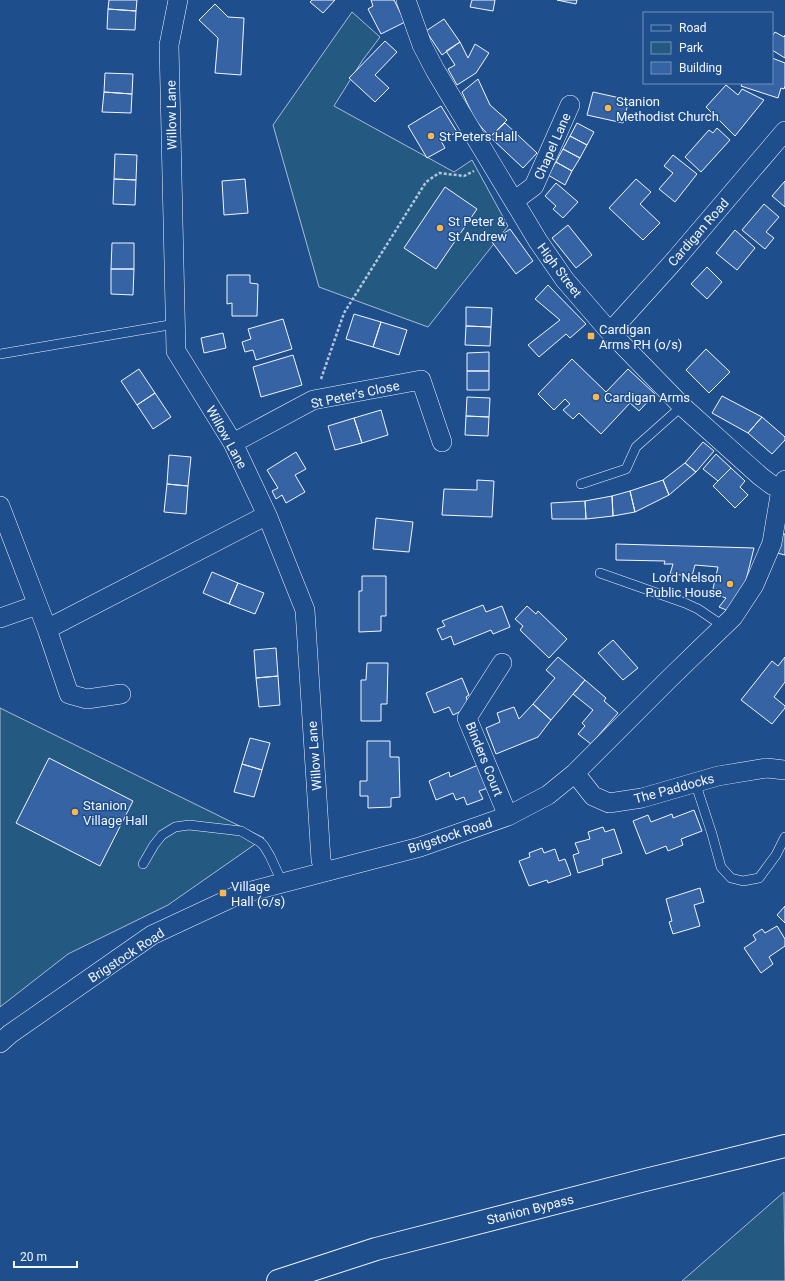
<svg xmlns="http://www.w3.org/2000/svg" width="785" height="1281" viewBox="0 0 785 1281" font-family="Roboto,sans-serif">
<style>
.green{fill:#245a82;stroke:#a8bbd7}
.building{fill:#3563a3;stroke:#f2f6ff}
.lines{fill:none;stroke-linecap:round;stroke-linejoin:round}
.service-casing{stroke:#f2f6ff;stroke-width:10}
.minor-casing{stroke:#f2f6ff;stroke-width:20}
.trunk-casing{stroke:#f2f6ff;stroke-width:24}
.path{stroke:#b3c4dc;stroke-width:2.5;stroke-dasharray:3 2;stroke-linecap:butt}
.service{stroke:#1f4e8c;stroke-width:9}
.minor{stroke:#1f4e8c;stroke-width:19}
.trunk{stroke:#1f4e8c;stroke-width:22}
.poi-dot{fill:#ffb74d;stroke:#1f4e8c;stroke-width:1.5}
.labels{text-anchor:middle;stroke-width:3;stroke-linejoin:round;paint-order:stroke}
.poi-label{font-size:13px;fill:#f2f6ff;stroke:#1f4e8c;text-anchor:start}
.street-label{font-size:13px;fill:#f2f6ff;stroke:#1f4e8c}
</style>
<rect width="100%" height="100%" fill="#1f4e8c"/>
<path class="green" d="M352 12 380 37 362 61 334 106 454 172 472 160 508 226 428 327 319 287 273 125Z
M0 708 264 838 168 905 68 954 0 1007Z
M784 1192 785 1281H682Z"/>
<path class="building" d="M109 0H137L136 11 108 9Z
M312 0H335L323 13 310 2Z
M371 0H394L405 22 381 34 368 9 373 6Z
M472 0H495L493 11 470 7Z
M557 0H577L576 4Z
M215 4 228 17 244 18 241 75 215 73 218 38 199 20Z
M108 9 136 11 135 30 107 29Z
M444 19 460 42 442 55 426 31Z
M775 32 784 37 785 35V58L772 50V36Z
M385 41 397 52 375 75 389 88 375 102 349 78Z
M460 42 468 58 475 44 489 53 476 73 457 85 448 69 455 65 446 51Z
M772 58 785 63V86L784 89 781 88 778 98 741 86 742 83H772Z
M105 73 133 74 132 94 104 92Z
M478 79 490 105 507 120 490 137 475 120 462 92Z
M726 85 738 95 742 89 764 100 735 136 706 107Z
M104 92 132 94 131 113 102 112Z
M593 92 629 100 623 123 587 115Z
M441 106 457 132 441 141 445 148 427 158 408 126Z
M505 123 537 153 523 168 490 137Z
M577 123 594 132 587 145 570 136Z
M717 128 730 140 701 172 685 157 709 130 713 133Z
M570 136 587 145 580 158 563 149Z
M563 149 580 158 572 171 556 162Z
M115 154 137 155 136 180 114 179Z
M673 155 697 174 675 202 659 189 673 173 664 166Z
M556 162 572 171 565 185 548 175Z
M114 179 136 180 135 205 113 204Z
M245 179 248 213 224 215 222 181Z
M636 179 651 192 640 204 660 223 643 240 609 208Z
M785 181V207L772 196Z
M556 183 578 202 563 218 553 209 556 206 545 196Z
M445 187 477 209 436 269 404 248Z
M764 204 779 217 766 232 774 238 765 249 742 230Z
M568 225 592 255 576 268 552 238Z
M510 229 533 261 516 274 492 242Z
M735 230 755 248 737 270 716 253Z
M112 243H134V269H111Z
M707 267 722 282 707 299 691 284Z
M111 269H134L133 295 111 294Z
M227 275H250V283L258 284 257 316H232V303L227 304Z
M548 285 586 324 570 338 566 334 539 357 528 345 560 320 535 299Z
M466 307 492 308 491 327 466 326Z
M354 314 381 322 373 347 346 339Z
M283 319 292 349 256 360 253 350 245 352 242 342 251 339 248 329Z
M381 322 407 330 399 355 373 347Z
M466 326 491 327 490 346 465 345Z
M223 333 226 348 204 353 201 338Z
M706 349 730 372 709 393 686 370Z
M489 352V371H467V353Z
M293 355 302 385 261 397 253 367Z
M572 359 606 392 628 369 655 394 639 411 630 403 601 434 579 413 573 419 563 410 570 404 565 399 554 410 538 394Z
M139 369 155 393 137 405 121 381Z
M467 371H489V390H467Z
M155 393 171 417 153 429 137 405Z
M722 396 762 417 748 433 712 413Z
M467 397 490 398 489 417 466 416Z
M381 410 388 435 362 443 354 418Z
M466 416 489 417 488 436 465 435Z
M762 417 785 437V440L772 454 748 433Z
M354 418 362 443 335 450 328 426Z
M703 442 714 451 696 472 685 463Z
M296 452 306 469 295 475 305 492 286 503 282 495 276 499 272 491 278 488 267 470Z
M716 454 731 468 718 481 703 469Z
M169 455 191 457 188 486 167 484Z
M685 463 696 472 669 495 663 480Z
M731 468 745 481 740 487 748 495 735 508 713 486Z
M477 480 494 481 492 517 442 515 444 489 477 490Z
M663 480 669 495 635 512 630 491Z
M167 484 188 486 186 514 164 512Z
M630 491 635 512 613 516 612 496Z
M612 496 613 516 586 519 585 501Z
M585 501 586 519H552L551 503Z
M376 518 413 522 409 552 373 549Z
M783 534H785V555L777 553Z
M616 544 754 548 743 592 731 612 719 607 726 598 712 593 718 567 695 565 692 576 670 574 673 564H664L665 561 616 560Z
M212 572 238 583 229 604 203 593Z
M362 576H386V616H381V631L359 632V591H362Z
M238 583 264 593 255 614 229 604Z
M483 605 486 612 502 606 510 627 493 634 491 630 454 645 451 636 442 640 437 629 445 626 442 621Z
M527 606 536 614 538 611 567 639 549 658 520 630 523 626 515 619Z
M613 640 638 668 623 680 598 653Z
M276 648 278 676 256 678 254 650Z
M558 657 585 680 551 720 533 704 555 678 546 670Z
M785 657V682L774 697 785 706V708L772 724 741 700 772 661 778 666Z
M367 663H388L387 704H381V721H361V680H366Z
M278 676 280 705 259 707 256 678Z
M462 678 469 695 466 697 470 707 453 715 449 707 434 713 426 693Z
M585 680 606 698 604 701 618 713 591 744 578 734 585 726 582 723 593 710 573 694Z
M533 704 551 720 538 737 496 754 486 728 500 722 497 713 514 707 519 719Z
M250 738 270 743 262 770 242 764Z
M367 741H390V757H399L400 797 391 798V807L368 808V796H360V781H367Z
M49 758 133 801 100 866 16 823Z
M242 764 262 770 254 797 234 792Z
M478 765 488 788 479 791 483 799 467 805 464 797 456 800 453 793 436 800 429 781 449 772 450 777Z
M694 810 702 831 681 839 683 845 668 851 666 846 646 854 633 821 648 815 651 822 672 814 673 818Z
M603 827 605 832 614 829 622 853 602 859 603 865 578 873 573 855 579 853 575 843 590 839 588 832Z
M542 848 544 853 555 849 559 861 565 859 571 875 548 883 547 880 529 886 519 861 530 857 529 853Z
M700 888 704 902 694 905 700 926 673 934 669 922 672 921 666 899Z
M785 906V923L777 915Z
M777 926 785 939V946L769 957 773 964 761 973 744 948 756 940 753 935 762 929 765 933Z"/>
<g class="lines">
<defs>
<path id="service" d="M0 354 175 324
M581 484 626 469 636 447 682 406
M600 573 685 603 698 609 723 626
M695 782 712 834 721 867 731 878 743 881 759 878 776 855 785 837
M143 864 154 845 162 835 175 827 189 825 241 831 260 842 264 846 270 856 282 882"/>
<path id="minor" d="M178 0 169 45 176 351 233 443 267 515 305 610 321 860 325 871
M406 0 422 45 435 70 538 241 565 280 610 332 682 406 760 476 772 485 781 489
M514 201 534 186 570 105
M610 332 675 260 785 131
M233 443 313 400 421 380 442 442
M0 506 47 629 69 694 87 699 121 694
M0 618 37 605
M47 629 267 515
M502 663 467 718 508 816
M575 773 593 796 609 803 642 798 718 776 767 768 785 770
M0 1043 10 1034 152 935 240 894 420 847 508 816 548 795 575 773 668 680 733 617 754 585 772 543 781 489 785 480"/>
<path id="trunk" d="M278 1281 376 1249 641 1181 785 1146"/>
</defs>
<use href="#service" class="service-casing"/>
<use href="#minor" class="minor-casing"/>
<use href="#trunk" class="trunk-casing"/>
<path class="path" d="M321 379 344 313 426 182 439 173 464 176 474 171"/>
<use href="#service" class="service"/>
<use href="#minor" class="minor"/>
<use href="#trunk" class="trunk"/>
</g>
<g class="poi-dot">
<circle cx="608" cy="108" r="4"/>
<circle cx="431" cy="136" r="4"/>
<circle cx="440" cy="228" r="4"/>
<rect x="587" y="332" width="8" height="8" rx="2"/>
<circle cx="596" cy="397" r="4"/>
<circle cx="730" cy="584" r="4"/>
<circle cx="75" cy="812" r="4"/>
<rect x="219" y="889" width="8" height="8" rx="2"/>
</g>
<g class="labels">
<g class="poi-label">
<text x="616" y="106">Stanion<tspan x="616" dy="15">Methodist Church</tspan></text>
<text x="439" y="141">St Peters Hall</text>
<text x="448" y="226">St Peter &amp;<tspan x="448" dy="15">St Andrew</tspan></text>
<text x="599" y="334">Cardigan<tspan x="599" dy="15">Arms PH (o/s)</tspan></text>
<text x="604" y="402">Cardigan Arms</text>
<text x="722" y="582" text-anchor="end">Lord Nelson<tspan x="722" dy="15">Public House</tspan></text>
<text x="83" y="810">Stanion<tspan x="83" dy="15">Village Hall</tspan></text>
<text x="231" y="891">Village<tspan x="231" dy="15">Hall (o/s)</tspan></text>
</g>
<g class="street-label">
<text transform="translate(171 115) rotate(-91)" y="5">Willow Lane</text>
<text transform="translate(552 146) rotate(-66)" y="5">Chapel Lane</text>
<text transform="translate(698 232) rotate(-49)" y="5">Cardigan Road</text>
<text transform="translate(560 270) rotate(53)" y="5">High Street</text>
<text transform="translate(355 394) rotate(-12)" y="5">St Peter's Close</text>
<text transform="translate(227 437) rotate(61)" y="5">Willow Lane</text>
<text transform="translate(314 756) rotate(-94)" y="5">Willow Lane</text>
<text transform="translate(485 759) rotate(68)" y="5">Binders Court</text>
<text transform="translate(674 788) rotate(-15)" y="5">The Paddocks</text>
<text transform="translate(450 835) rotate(-18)" y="5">Brigstock Road</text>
<text transform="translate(126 955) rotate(-33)" y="5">Brigstock Road</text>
<text transform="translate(530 1209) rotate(-14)" y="5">Stanion Bypass</text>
</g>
</g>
<rect x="643" y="12" width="130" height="72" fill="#1f4e8c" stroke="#7391ba"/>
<rect x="651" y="25" width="20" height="6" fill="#1f4e8c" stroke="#7391ba"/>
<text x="679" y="32" font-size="12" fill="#f2f6ff">Road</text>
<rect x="651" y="42" width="20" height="12" fill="#245a82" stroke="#7391ba"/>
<text x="679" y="52" font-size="12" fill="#f2f6ff">Park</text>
<rect x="651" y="62" width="20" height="12" fill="#3563a3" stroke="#7391ba"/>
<text x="679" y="72" font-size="12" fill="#f2f6ff">Building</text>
<path d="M14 1261v6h63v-6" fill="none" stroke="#f2f6ff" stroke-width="2"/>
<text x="20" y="1261" font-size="12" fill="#f2f6ff" stroke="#1f4e8c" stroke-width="3" paint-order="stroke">20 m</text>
</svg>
